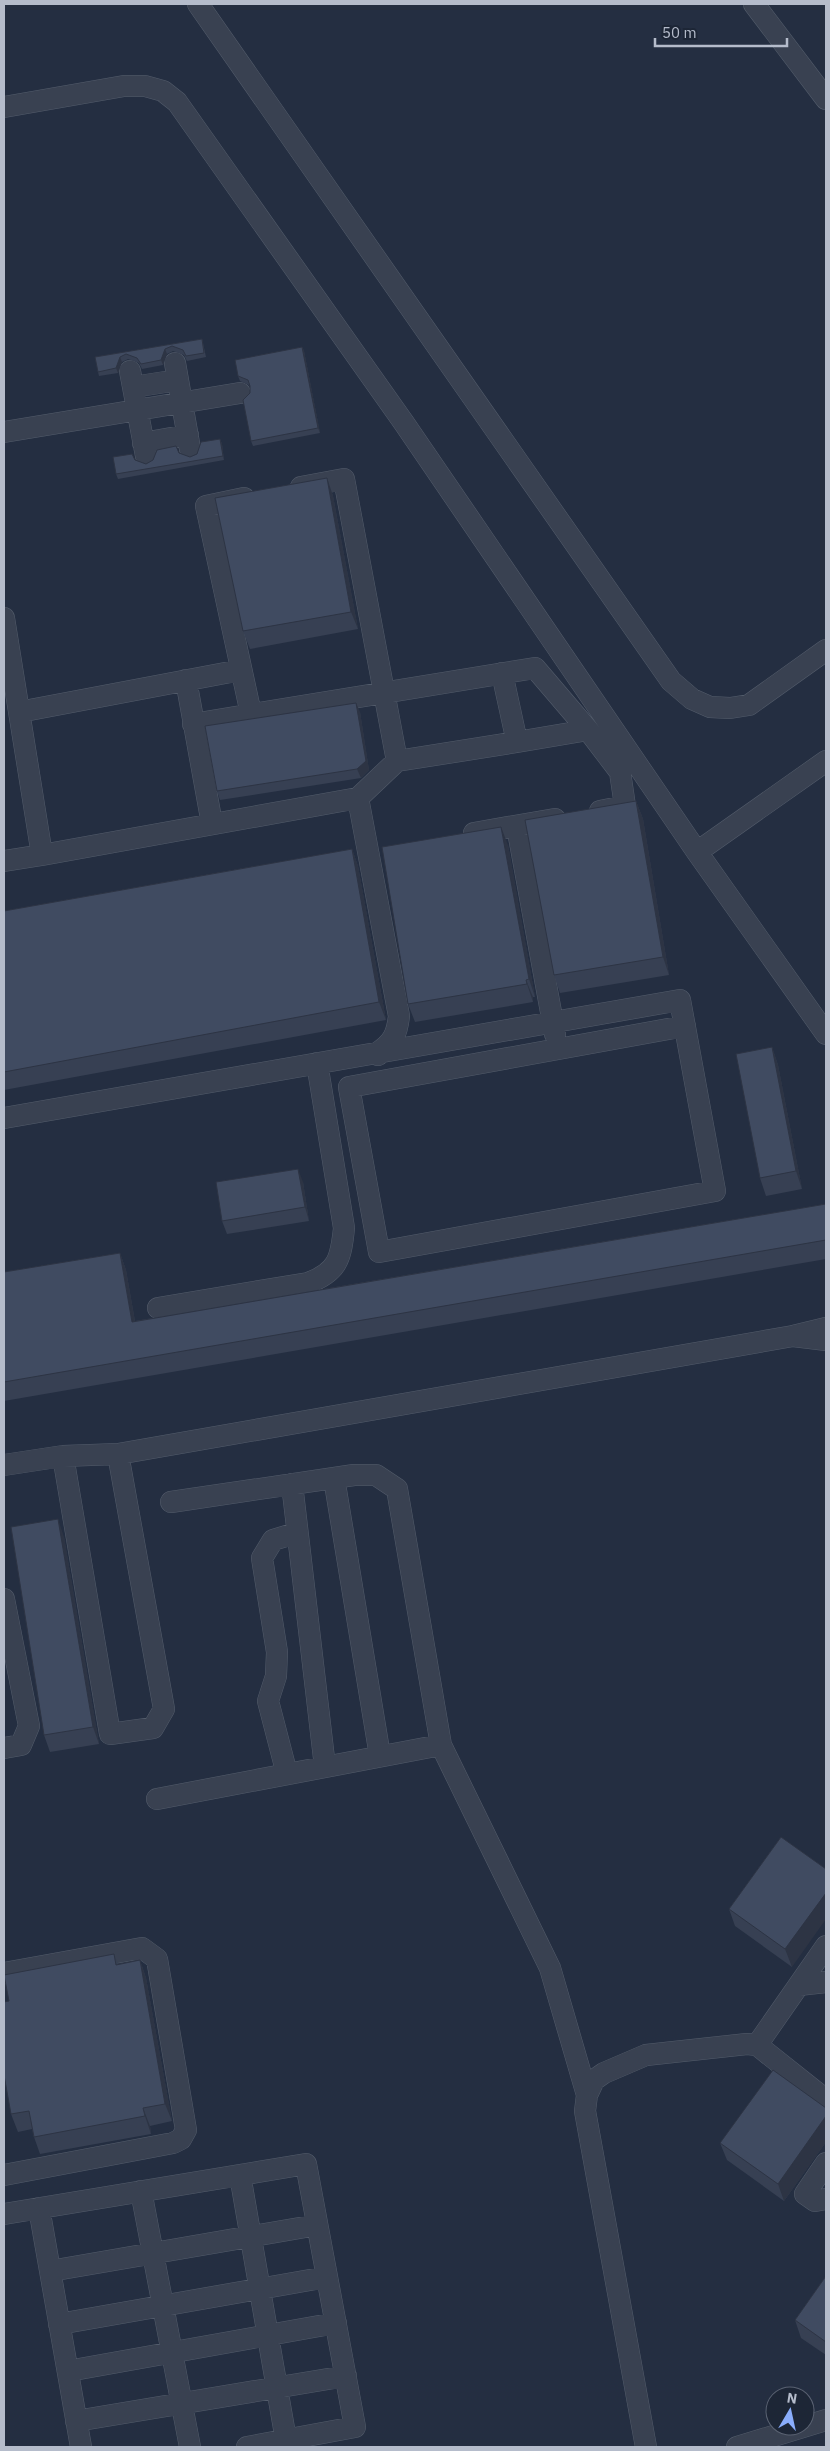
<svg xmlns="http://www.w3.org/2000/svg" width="830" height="2451" viewBox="0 0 830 2451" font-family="'IBM Plex Sans',sans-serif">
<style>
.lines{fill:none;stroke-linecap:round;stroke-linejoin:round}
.minor-casing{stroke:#535c6b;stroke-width:22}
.minor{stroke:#394151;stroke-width:21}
.wall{fill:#374053}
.shaded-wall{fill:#2d3444}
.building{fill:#404b61;stroke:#2d3444}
</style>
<rect width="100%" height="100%" fill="#242e41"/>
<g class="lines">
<defs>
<path id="minor" d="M198 4 671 681 692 699 710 707 730 708 749 705 826 650
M754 4 826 99
M4 107 124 86H145L163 91 177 102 404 423 697 852 826 1034
M175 363 190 449
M130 371 146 456
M133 387 178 380
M4 432 240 393
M143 443 188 435
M301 487 344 479 397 761 358 798 399 1016C397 1034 393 1043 377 1053L378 1055
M244 498 206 506 251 714
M4 618 42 855 4 861
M186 680 212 824
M19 712 241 670
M193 724 535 668 588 730
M517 742 588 730 620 772 625 806 600 811
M397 761 517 742 502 673
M517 826 555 1034
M474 833 555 819
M697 852 826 761
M42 855 358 798
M4 1118 680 1000 715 1191 379 1252 349 1087 685 1026
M158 1308 308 1283C338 1272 341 1258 344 1228L317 1063
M826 1328 793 1336 826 1340
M63 1456 110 1734 153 1728 164 1709 118 1454
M4 1465 63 1456 118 1454 793 1336
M334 1478 380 1756
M292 1484 325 1767
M171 1502 354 1475H376L397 1489 441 1745 550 1968 587 2095
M4 1599 29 1726 21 1745 4 1748
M287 1774 268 1701 276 1676 277 1652 262 1558 273 1540 296 1533
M157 1799 441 1745
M4 1973 142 1948 157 1959 186 2130 181 2139 173 2143 4 2175
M799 1985 826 1982
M757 2045 826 1946
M826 2163 805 2194 815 2201 826 2199
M240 2175 286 2440
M141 2191 190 2447
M39 2208 81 2447
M4 2214 306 2164 355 2427 247 2447
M50 2271 317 2225
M59 2324 327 2277
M68 2371 336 2323
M76 2421 346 2376
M646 2447 585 2111 587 2095 594 2080 604 2073 646 2055 747 2044 757 2045 826 2100
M737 2447 826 2420"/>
</defs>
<use href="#minor" class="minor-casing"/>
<use href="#minor" class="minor"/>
</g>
<path class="wall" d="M202 339 203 343 206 357 187 361 184 355 173 351 167 354 163 365 142 369 139 363 128 359 122 362 118 373 99 376 98 372 95 357Z
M302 347 304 351 320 433 253 446 251 441 250 393V387L249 385 240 381 238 376Z
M220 439 222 444 224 460 118 479 116 474 135 460 146 464 190 457 197 454Z
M327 478 333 496 358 629 250 649 243 631Z
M360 712 369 770 361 778 220 800 217 791Z
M636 801 643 819 669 975 560 993 554 975Z
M508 845 535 997H533V1002L415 1022 408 1004Z
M352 849 358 866 386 1020 4 1090V911Z
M772 1047 778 1065 802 1189 766 1196 760 1178Z
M303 1182 309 1221 227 1234 222 1221Z
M826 1204V1259L4 1401V1272L120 1253 126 1270 135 1321Z
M64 1537 99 1744 50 1752 44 1735Z
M781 1837 792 1967 735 1926 729 1909Z
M114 1954 118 1964 140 1960 146 1978 172 2121 150 2126 151 2134 40 2154 34 2137 32 2129 18 2132 11 2114 9 2001Z
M826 2108V2142L784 2201 727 2160 720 2143Z
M826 2276V2355L801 2338 795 2320Z"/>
<path class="shaded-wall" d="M302 347 304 351 320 433 318 428Z
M165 349 167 354 163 365 161 360Z
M120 357 122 362 118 373 116 368Z
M220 439 222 444 224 460 223 456Z
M327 478 333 496 358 629 351 612Z
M356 703 360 712 369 770 361 778 357 769Z
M636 801 643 819 669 975 663 957Z
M501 827 508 845 535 997 529 979Z
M352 849 358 866 386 1020 379 1002Z
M526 980 533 997V1002L527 984Z
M772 1047 778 1065 802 1189 796 1171Z
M298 1169 303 1182 309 1221 305 1207Z
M120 1253 126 1270 138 1339 132 1322Z
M58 1519 64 1537 99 1744 93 1727Z
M826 1893V1919L792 1967 785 1949Z
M140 1960 146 1978 172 2121 165 2104Z
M143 2108 150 2126 151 2134 145 2116Z
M826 2116V2142L784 2201 778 2184Z"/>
<path class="building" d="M202 339 204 353 186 356 183 350 172 346 165 349 161 360 141 364 137 358 126 354 120 357 116 368 98 372 95 357Z
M302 347 318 428 251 441 243 400 250 393V386L248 380 238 376 235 360Z
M220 439 223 456 116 474 113 457 132 454 135 460 146 464 153 460 157 450 176 446 179 453 190 457 197 454 201 442Z
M327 478 351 612 243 631 215 498Z
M356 703 366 761 357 769 217 791 205 726Z
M636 801 663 957 554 975 525 820Z
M501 827 529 979 526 980 527 984 408 1004 382 847Z
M352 849 379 1002 4 1072V911Z
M772 1047 796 1171 760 1178 736 1054Z
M298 1169 305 1207 222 1221 216 1182Z
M826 1204V1240L4 1382V1272L120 1253 132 1322Z
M58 1519 93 1727 44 1735 11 1527Z
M781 1837 826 1869V1893L785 1949 729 1909Z
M114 1954 116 1965 140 1960 165 2104 143 2108 145 2116 34 2137 29 2111 11 2114 4 2075V2002L9 2001 4 1975Z
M773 2070 826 2108V2116L778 2184 720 2143Z
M826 2276V2342L795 2320Z"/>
<rect width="830" height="2451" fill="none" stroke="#b5bccb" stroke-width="10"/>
<g transform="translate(790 2411) rotate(9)"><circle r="24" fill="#1d2636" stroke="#5a6272"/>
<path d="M0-4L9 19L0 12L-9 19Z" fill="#8aadfc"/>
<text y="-8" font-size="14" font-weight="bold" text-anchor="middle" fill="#b5bccb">N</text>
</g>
<path d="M655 38v8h132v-8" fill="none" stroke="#b5bccb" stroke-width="2.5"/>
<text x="662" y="38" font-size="15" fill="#b5bccb" stroke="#1d2636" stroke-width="4" paint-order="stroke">50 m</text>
</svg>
